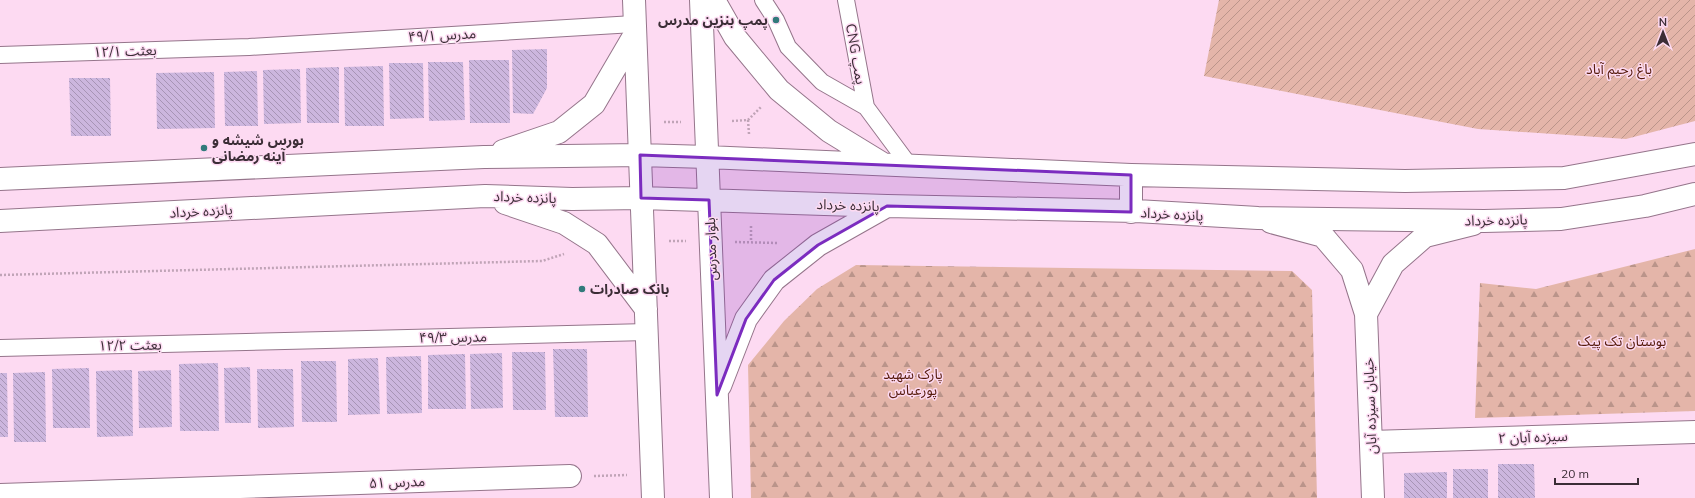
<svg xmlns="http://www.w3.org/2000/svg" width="1695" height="498" viewBox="0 0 1695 498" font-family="Mulish,'Noto Sans Arabic',sans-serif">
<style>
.forest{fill:url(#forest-firs)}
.garden{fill:url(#garden-furrows)}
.building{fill:url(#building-back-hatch)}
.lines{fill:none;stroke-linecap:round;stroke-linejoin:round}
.lane-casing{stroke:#95758b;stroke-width:18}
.street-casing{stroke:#95758b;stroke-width:24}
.secondary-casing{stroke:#95758b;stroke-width:24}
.path{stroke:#c0a4b7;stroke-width:2.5;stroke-dasharray:2 2;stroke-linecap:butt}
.lane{stroke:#fff;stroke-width:16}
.street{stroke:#fff;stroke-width:22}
.secondary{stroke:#fff;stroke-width:22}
.marked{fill:#7b2cbf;fill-opacity:0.2;stroke:#7b2cbf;stroke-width:3;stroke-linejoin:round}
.poi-dot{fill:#317a7b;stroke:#fddaf2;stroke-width:1.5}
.labels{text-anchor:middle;stroke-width:3;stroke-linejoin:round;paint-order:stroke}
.poi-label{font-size:14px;font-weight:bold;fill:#3b2d36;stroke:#fddaf2;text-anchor:start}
.street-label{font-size:14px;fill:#3b2d36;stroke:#fddaf2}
.park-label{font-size:14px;fill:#571c0d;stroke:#fddaf2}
</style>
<defs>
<pattern id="forest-firs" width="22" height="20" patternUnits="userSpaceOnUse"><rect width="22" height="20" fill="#e4b5a9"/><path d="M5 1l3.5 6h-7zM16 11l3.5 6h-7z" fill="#ba948a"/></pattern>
<pattern id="garden-furrows" width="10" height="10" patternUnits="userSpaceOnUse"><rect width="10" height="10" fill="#e4b5a9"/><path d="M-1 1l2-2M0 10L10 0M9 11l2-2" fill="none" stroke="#ba948a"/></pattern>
<pattern id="building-back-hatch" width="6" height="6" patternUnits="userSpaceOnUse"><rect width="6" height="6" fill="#ccb6de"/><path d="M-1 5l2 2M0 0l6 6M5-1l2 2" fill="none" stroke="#a794b5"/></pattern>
</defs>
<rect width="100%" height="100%" fill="#fddaf2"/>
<path class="forest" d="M1695 249V411L1475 418 1480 283 1536 289Z
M856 265 1292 271 1312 290 1317 498H751L748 365 784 321 817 289Z"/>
<path class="garden" d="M1219 0H1695V121L1626 139 1478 129 1204 76Z"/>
<path class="building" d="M547 49V88L533 114 513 113 512 50Z
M469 60H509L510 123H470Z
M428 62H463L465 120 429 121Z
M389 63H423L424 118 390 119Z
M383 66 384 126H345L344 67Z
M339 67V123H307L306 68Z
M300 69 301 123 264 124 263 70Z
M257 71 258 126H225L224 72Z
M214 72 215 128 157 129 156 73Z
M69 78H110L111 136H71Z
M553 349H587L588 417H555Z
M512 352H545L546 410H513Z
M502 353 503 408 471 409 470 354Z
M465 354 466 409H428V355Z
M421 356 422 413 387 414 386 357Z
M378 358 380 414 348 415V359Z
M301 361H336L337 422H302Z
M218 363 219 431H180L179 364Z
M250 367 251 423H225L224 368Z
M89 368 90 428H53L52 369Z
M257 369H293L294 427 258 428Z
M132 370 133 436 97 437 96 371Z
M171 370 172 427 139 428 138 371Z
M45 372 46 442H14L13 373Z
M0 373H7L8 437H0Z
M1498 464H1534L1535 498H1498Z
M1453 469H1488V498H1453Z
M1447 472V498H1404V473Z"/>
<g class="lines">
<defs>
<path id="lane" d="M763 0 776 20 788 47 822 82 866 107 909 165
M846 0 866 107
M0 55 249 47 634 24
M0 348 647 332"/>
<path id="street" d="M1271 222 1323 236 1352 270 1366 314 1373 498
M1366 314 1393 264 1425 236 1473 224
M1371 442 1695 432
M0 495 570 476"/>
<path id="secondary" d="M634 0 653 498
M701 0 721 498
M714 0 735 37 779 90 829 131 883 164
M503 151 559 132 594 104 635 34
M1131 175V212
M0 179 484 157 640 155 707 157 1131 175 1405 181 1564 178 1695 154
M505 203 564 223 597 244 646 309
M0 221 485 196 572 199 641 198 887 206 1136 211 1258 218 1484 221 1561 219 1645 206 1695 194
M720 386 746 319 774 280 818 245 887 206"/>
</defs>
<use href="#lane" class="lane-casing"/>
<use href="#street" class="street-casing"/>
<use href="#secondary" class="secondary-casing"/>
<path class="path" d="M748 120 749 134
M732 121 748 120 761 107
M664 122H681
M751 226V242
M669 241H686
M735 242 778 243
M0 275 542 261 564 254
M594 476 627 475"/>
<use href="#lane" class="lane"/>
<use href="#street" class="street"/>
<use href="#secondary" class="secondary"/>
</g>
<path class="marked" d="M640 155 1131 175V212L887 206 818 245 774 280 746 319 717 395 709 200 641 198Z"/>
<g class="poi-dot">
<circle cx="776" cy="20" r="4"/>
<circle cx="204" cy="148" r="4"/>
<circle cx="582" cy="289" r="4"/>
</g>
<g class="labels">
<g class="poi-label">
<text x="768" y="25" text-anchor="end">پمپ بنزین مدرس</text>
<text x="212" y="145">بورس شیشه و<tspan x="212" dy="16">آینه رمضانی</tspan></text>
<text x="590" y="294">بانک صادرات</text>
</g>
<g class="street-label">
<text transform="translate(442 35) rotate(-3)" y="5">مدرس ۴۹/۱</text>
<text transform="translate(125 51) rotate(-2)" y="5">بعثت ۱۲/۱</text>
<text transform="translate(856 54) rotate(80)" y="5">CNG پمپ</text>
<text transform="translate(525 197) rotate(2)" y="5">پانزده خرداد</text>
<text transform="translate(848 205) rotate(2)" y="5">پانزده خرداد</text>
<text transform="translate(201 211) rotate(-3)" y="5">پانزده خرداد</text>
<text transform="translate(1172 214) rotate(3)" y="5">پانزده خرداد</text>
<text transform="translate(1496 220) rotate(-1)" y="5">پانزده خرداد</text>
<text transform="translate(711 249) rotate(-92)" y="5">بلوار مدرس</text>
<text transform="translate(453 337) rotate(-1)" y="5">مدرس ۴۹/۳</text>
<text transform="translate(130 345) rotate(-1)" y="5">بعثت ۱۲/۲</text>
<text transform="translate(1370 406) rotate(-92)" y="5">خیابان سیزده آبان</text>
<text transform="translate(1533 437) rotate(-2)" y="5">سیزده آبان ۲</text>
<text transform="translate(397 482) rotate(-2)" y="5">مدرس ۵۱</text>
</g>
<g class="park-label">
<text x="1619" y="74">باغ رحیم آباد</text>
<text x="1622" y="346">بوستان تک پیک</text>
<text x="913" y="379">پارک شهید<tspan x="913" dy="16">پورعباس</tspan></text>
</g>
</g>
<g transform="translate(1663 32)" stroke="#fddaf2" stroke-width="3" paint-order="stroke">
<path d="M0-3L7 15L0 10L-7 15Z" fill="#3b2d36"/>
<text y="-6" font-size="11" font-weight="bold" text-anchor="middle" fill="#3b2d36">N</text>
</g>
<path d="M1555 478v6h83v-6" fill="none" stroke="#3b2d36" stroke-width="2"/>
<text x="1561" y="478" font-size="12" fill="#3b2d36" stroke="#fddaf2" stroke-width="3" paint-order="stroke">20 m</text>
</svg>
